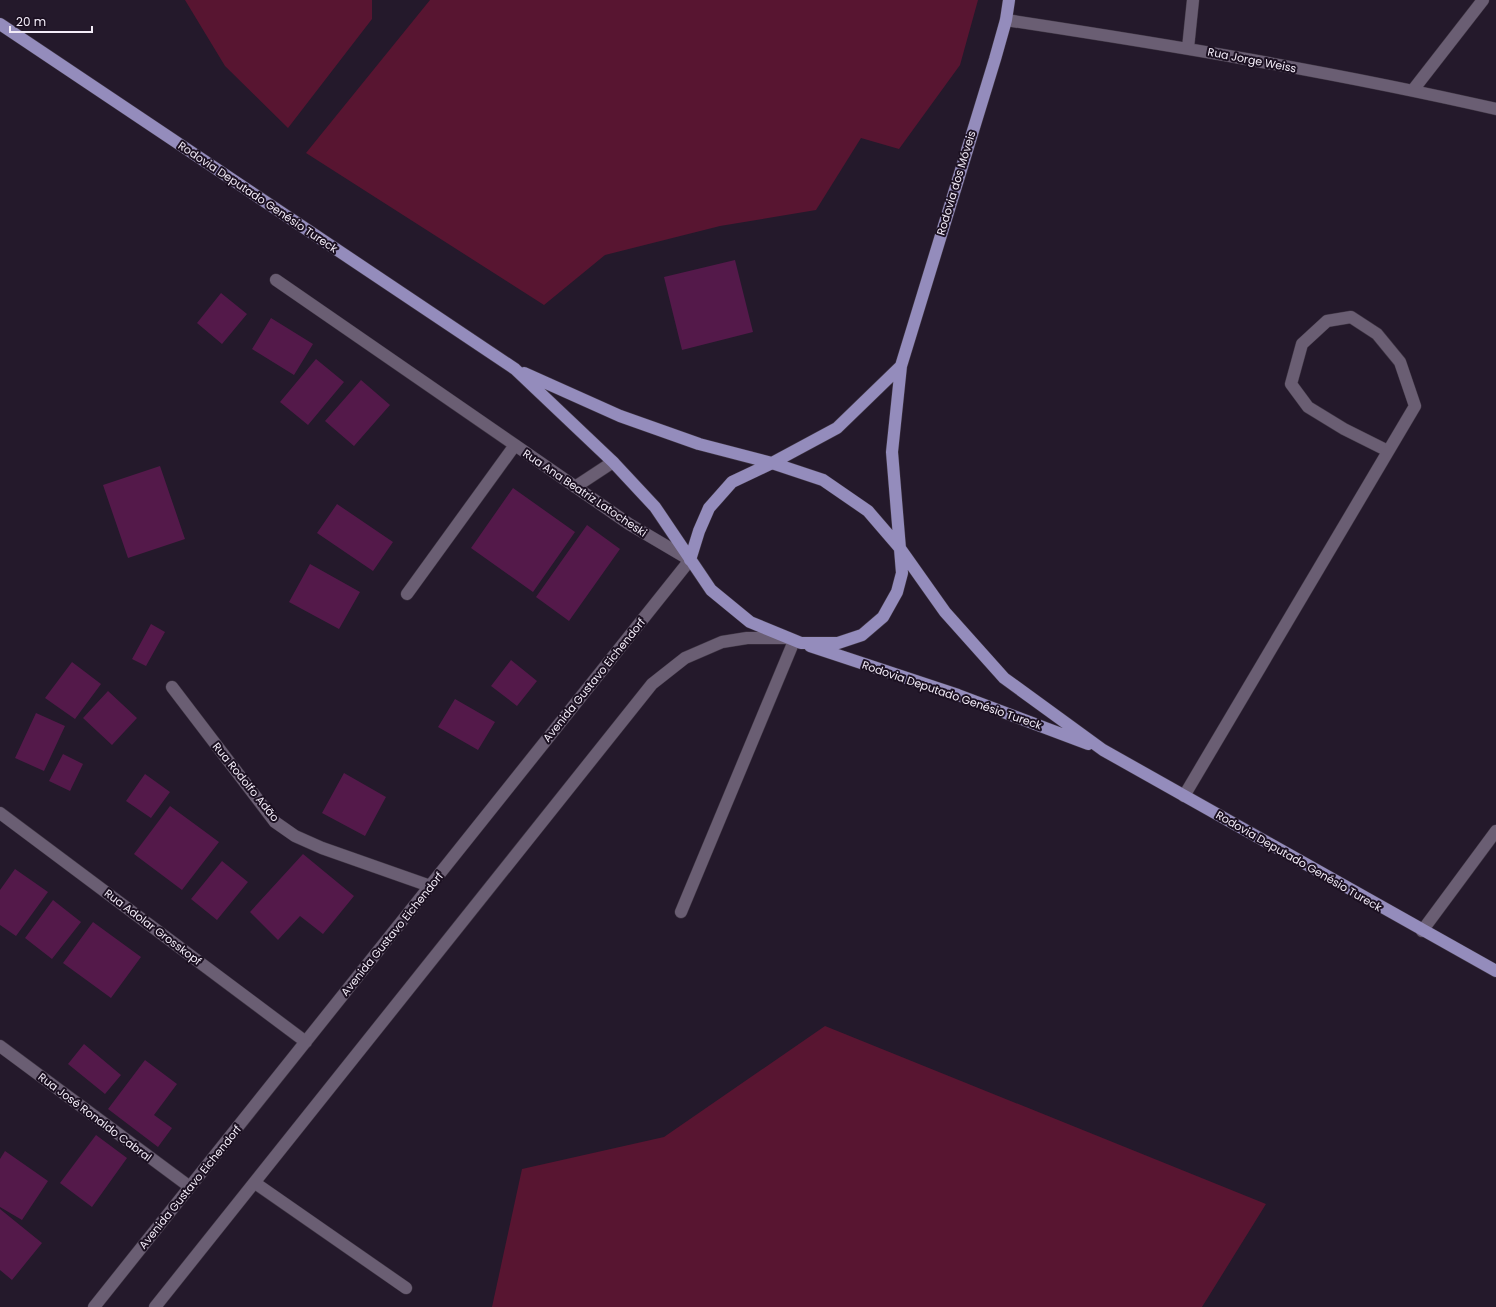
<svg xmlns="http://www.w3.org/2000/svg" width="1496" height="1307" viewBox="0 0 1496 1307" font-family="Poppins,sans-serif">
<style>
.green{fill:#581531}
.building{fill:#54194a}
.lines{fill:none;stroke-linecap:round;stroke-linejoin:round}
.minor-casing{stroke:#403745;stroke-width:13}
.major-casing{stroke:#403745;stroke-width:13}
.minor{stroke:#6a5e73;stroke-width:12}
.major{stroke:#948cbc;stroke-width:12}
.labels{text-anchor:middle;stroke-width:4;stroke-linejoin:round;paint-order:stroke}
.street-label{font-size:11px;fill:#f3ecf8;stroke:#1b1021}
</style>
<rect width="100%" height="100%" fill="#24192b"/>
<path class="green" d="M185 0H372V19L288 128 225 66Z
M430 0H978L960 65 899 149 861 138 816 210 720 226 605 255 544 305 306 153Z
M825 1026 1266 1204 1202 1307H492L522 1169 664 1137Z"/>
<path class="building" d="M735 260 753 332 682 350 664 277Z
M221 293 247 314 222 344 197 323Z
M271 318 313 344 294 375 252 349Z
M316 359 344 382 308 425 280 402Z
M361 380 390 405 354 446 325 421Z
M160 466 185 539 128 558 103 485Z
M513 488 575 532 533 592 471 548Z
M337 504 393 542 373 571 317 533Z
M587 525 620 549 569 621 536 597Z
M310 564 360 592 339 629 289 602Z
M151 624 165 632 146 666 132 659Z
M511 660 537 681 517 706 491 686Z
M72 662 101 684 75 719 45 698Z
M108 691 137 718 112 745 83 718Z
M455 699 495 722 478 750 438 727Z
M36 713 65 726 44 771 15 758Z
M63 754 83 764 70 791 49 781Z
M344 773 386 797 365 836 322 813Z
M145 774 170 792 151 818 126 801Z
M170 806 219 842 182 890 134 854Z
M303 854 354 896 323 934 300 916 278 940 250 912Z
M222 861 248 882 217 920 191 899Z
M15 869 48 892 16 936 0 925V890Z
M53 900 81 922 52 959 25 938Z
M93 922 141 957 111 998 63 963Z
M84 1044 121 1075 105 1094 68 1064Z
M145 1060 177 1084 154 1115 172 1128 158 1147 108 1109Z
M96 1135 127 1158 92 1207 60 1183Z
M5 1151 48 1181 22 1220 0 1207V1159Z
M0 1209 42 1243 12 1280 0 1270Z"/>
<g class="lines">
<defs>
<path id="minor" d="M1006 20C1170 45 1334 72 1496 109
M1188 48 1193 0
M1413 90 1483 0
M276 280 515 445
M575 487 613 462
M172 687 275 822 295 836 322 848 430 886
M1184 796 1415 406 1400 362 1377 334 1351 317 1327 321 1302 344 1291 384 1308 407 1344 429 1388 451
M0 813 306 1042
M681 912 794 641
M1422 931 1496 831
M0 1046 190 1187
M255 1183 406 1288
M94 1307 690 560 629 524 515 445 407 594
M155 1307 652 684 685 658 722 642 747 638H788"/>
<path id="major" d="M0 24 515 369 613 462 655 507 711 590 750 622 801 643H838L862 635 883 617 897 592 902 573 892 452 901 366 995 59 1006 20 1009 0
M524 373 620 416 699 444 772 463 823 480 868 511 899 547 945 612 1004 678 1103 750 1496 971
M690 560 699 531 709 508 732 482 772 463 837 428 901 366
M810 646 958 695 1088 744"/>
</defs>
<use href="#minor" class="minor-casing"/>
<use href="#major" class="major-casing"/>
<use href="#minor" class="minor"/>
<use href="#major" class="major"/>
</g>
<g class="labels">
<g class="street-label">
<text transform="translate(1252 60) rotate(11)" y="4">Rua Jorge Weiss</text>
<text transform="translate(956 183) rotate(-73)" y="4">Rodovia dos Móveis</text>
<text transform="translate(258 197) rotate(34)" y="4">Rodovia Deputado Genésio Tureck</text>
<text transform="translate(585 493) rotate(34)" y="4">Rua Ana Beatriz Latocheski</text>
<text transform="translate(594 680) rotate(-51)" y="4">Avenida Gustavo Eichendorf</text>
<text transform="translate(952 695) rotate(19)" y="4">Rodovia Deputado Genésio Tureck</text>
<text transform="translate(246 782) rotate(51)" y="4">Rua Rodolfo Adão</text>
<text transform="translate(1299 861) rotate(30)" y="4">Rodovia Deputado Genésio Tureck</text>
<text transform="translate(153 927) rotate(37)" y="4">Rua Adolar Grosskopf</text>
<text transform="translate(392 934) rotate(-51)" y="4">Avenida Gustavo Eichendorf</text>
<text transform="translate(95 1117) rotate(37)" y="4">Rua José Ronaldo Cabral</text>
<text transform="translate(190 1187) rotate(-51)" y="4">Avenida Gustavo Eichendorf</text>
</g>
</g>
<path d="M10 26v6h82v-6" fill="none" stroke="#f3ecf8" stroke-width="2"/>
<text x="16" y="26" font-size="12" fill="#f3ecf8" stroke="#1b1021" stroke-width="3" paint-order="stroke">20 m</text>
</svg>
